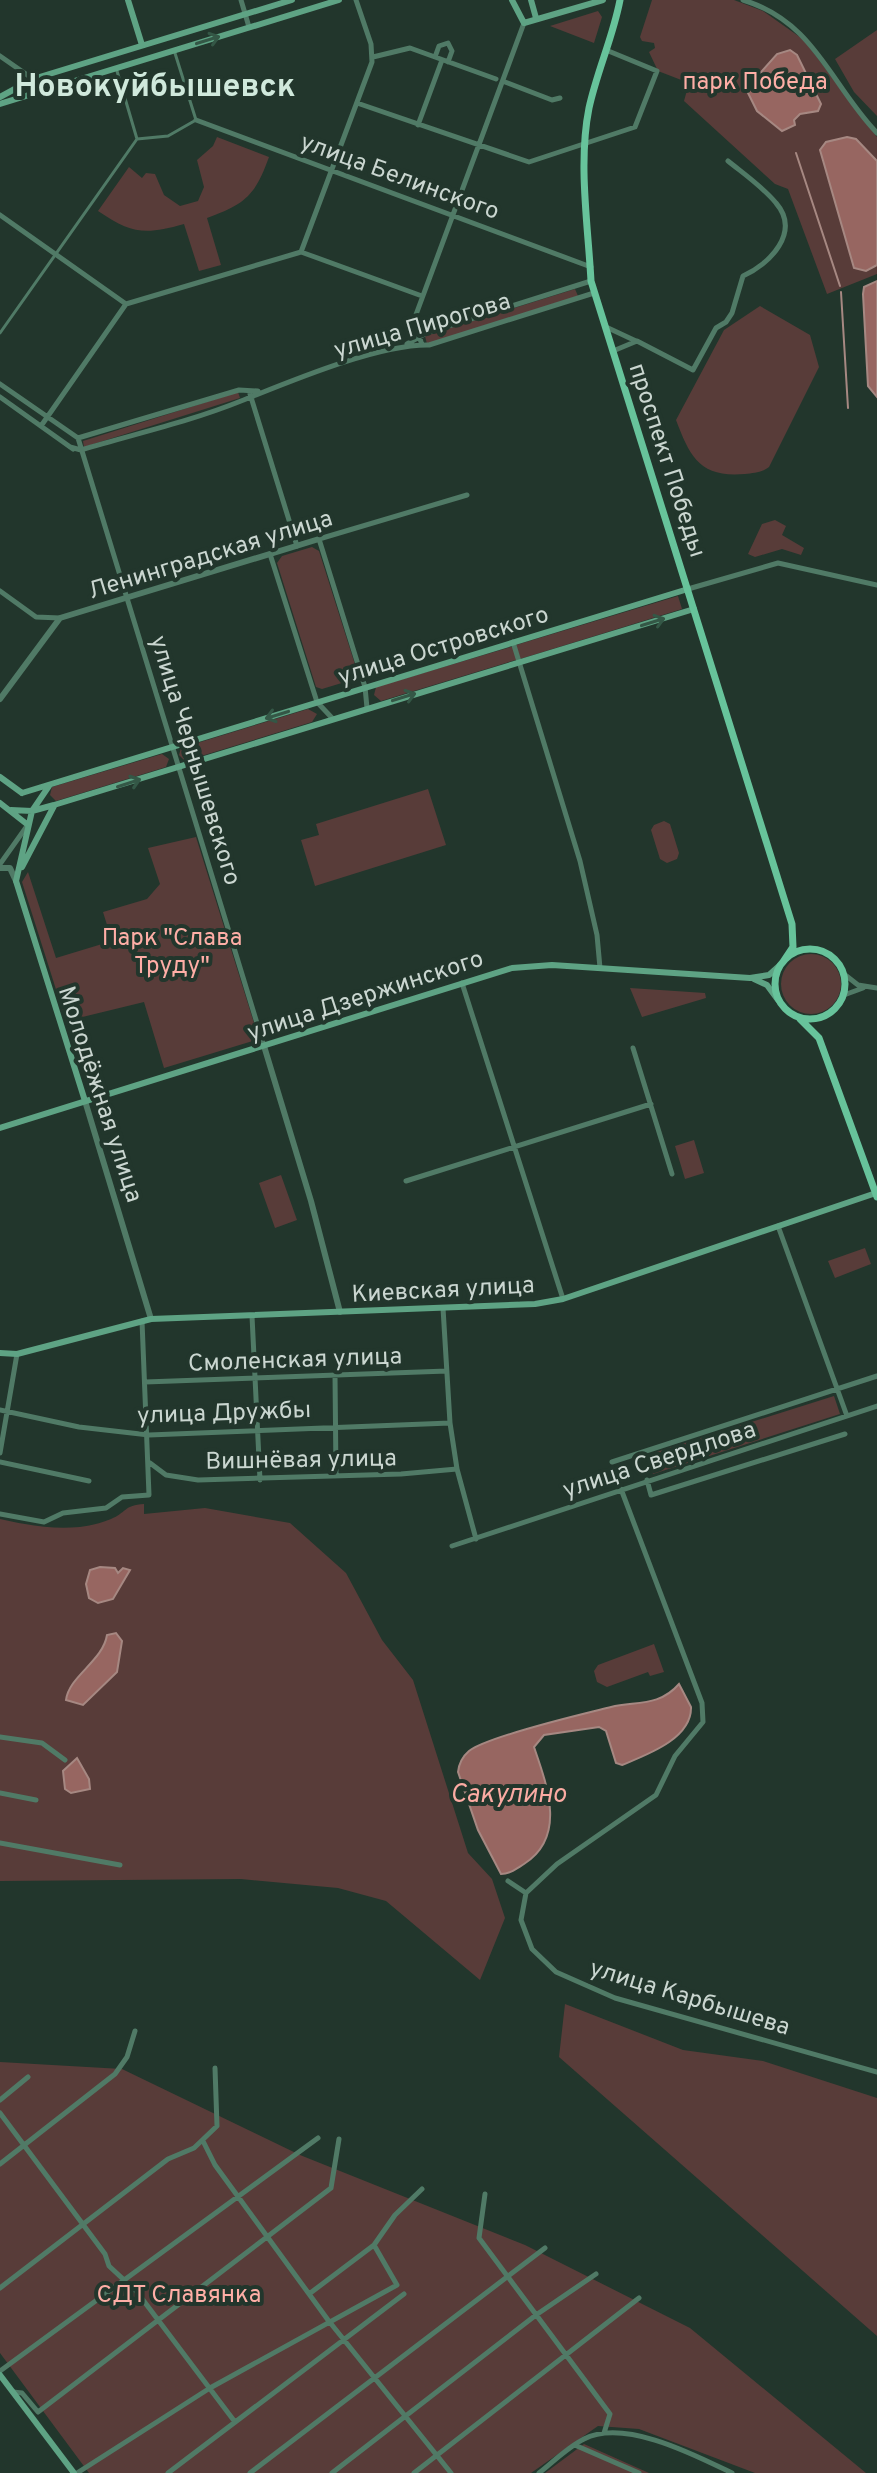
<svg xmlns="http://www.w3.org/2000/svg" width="877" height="2473" viewBox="0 0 877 2473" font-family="Overpass,sans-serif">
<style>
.green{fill:#583c39}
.water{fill:#976661;stroke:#a68882;stroke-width:2}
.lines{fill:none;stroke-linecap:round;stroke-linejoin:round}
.stream{stroke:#a68882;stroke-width:2}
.pedestrian{stroke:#507a66;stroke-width:3}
.minor{stroke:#507a66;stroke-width:5}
.tertiary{stroke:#507a66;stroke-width:6}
.secondary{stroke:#5ea384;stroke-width:6}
.primary{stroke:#67c39b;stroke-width:7}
.oneway{stroke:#345746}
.labels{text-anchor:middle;stroke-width:8;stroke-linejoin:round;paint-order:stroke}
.park-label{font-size:24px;fill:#feaea6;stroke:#22362c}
.street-label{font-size:24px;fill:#cad6d0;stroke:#22362c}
.water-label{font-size:26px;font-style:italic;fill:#fbaba3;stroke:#22362c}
.district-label{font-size:32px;font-weight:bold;fill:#d0e9dc;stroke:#22362c}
</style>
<rect width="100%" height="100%" fill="#22362c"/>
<path class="green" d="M652 0H734L763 11 804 40 877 137V274L827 294 788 189 775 184 684 101 689 83 658 71 649 52 655 48 654 43 642 41 640 37Z
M598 11 602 17 594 43 550 26Z
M877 30V116L854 92 835 59Z
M217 137 269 157C255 196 245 204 207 218L221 265 199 271 184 224C145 235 132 234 98 211L129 167 142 178 146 173 155 174 164 195 180 206 198 201 204 187 197 160 213 146Z
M575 289 578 296 427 344 425 336Z
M760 306 810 335 819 367 769 467C761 473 754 473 745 474 700 478 690 457 676 420L724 330Z
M238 392 240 398 84 447 83 441Z
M775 520 786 526 782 535 804 548 801 555 782 549 755 557 748 554 762 524Z
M312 547 319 551 358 674 355 679 322 689 316 687 277 563 282 556Z
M678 596 682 609 520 659 516 645Z
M514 646 519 659 381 701 374 695 376 687Z
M308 709 317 714 312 722 185 761 179 755 181 748Z
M162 754 169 759 166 767 56 801 50 795 52 787Z
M428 789 446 845 315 886 301 840 319 835 316 824Z
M664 821 670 824 679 853 677 859 667 863 660 859 651 830 654 825Z
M196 837 259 1039 164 1068 144 1002 66 1021 22 882 28 872 56 958 112 941 103 912 147 899 160 884 148 848Z
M781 984a30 30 0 1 1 60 0a30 30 0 1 1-60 0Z
M630 988 705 993 706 998 642 1017Z
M694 1140 704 1173 685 1179 675 1146Z
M281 1175 297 1220 275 1228 259 1183Z
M865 1248 871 1264 835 1278 828 1261Z
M834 1396 840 1414 653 1474 647 1455Z
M144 1504V1514L205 1508 290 1523 346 1573 382 1640 413 1680 468 1853 492 1879 505 1918 480 1980 386 1901 338 1888 241 1879 0 1881V1519C36 1527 75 1534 111 1519 126 1513 124 1505 144 1504Z
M654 1644 664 1672 650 1676 648 1672 607 1687 597 1682 594 1671 598 1665Z
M565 2004 683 2050 763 2061 877 2098V2336L559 2057Z
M0 2062 122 2069 300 2155 525 2245 690 2328 866 2473H755L639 2429 598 2426 531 2473H89L0 2353Z
M584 2444 649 2473H545Z"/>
<path class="water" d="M790 50 797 55 821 104 818 111 800 114 794 120 795 125 782 131 757 111 746 89 777 54Z
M847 137 856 139 877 161V265L866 271 854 268 820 150 826 142Z
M877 281V397L868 386 863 294 864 287Z
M100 1567 115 1568 118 1573 123 1568 130 1570 113 1599 98 1603 89 1598 86 1584 90 1570Z
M116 1633 122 1641 117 1672 83 1705 66 1700C69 1676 103 1661 107 1635Z
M679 1684 691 1707C692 1739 646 1755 622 1765L616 1763 606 1731 599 1727 544 1735 534 1747C547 1785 567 1837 524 1864 516 1869 510 1874 501 1874L478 1830 458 1772C459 1763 462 1757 469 1751 488 1736 583 1714 611 1707 636 1701 659 1707 679 1684Z
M77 1758 89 1779 90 1789 71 1793 65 1789 63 1771Z"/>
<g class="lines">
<path class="stream" d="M796 153 840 286
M841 292 848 408"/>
<path class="pedestrian" d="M117 71 137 139 168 136 196 120 174 50
M0 333 137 139"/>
<path class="minor" d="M241 0 249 27
M743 0C815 22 830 84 877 133
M0 56 33 79
M373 57 410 48 496 79
M435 57 439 46 448 43 452 51 448 62
M505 82 552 100 560 98
M357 103 529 162 635 127 657 71 606 50
M196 120 591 267
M418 125 442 60
M0 215 126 304
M301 252 372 62 371 44 356 0
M126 304 301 252 422 296
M606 327 636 341
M407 344 426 333 591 281
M422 345 414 320 524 23
M613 351 637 341 693 370 716 328 726 322 732 313 743 276C770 264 801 232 776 203 763 187 744 174 728 161
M0 384 78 438 264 1046
M250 394 297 546
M0 397 73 449
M41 426 126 304
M78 438 239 390 258 391
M70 447 81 450C134 434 189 422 241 401 289 382 378 344 429 345L594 293
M270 554 317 702 333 719
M688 589 778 563 877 585
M0 591 36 617 60 618
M513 642 580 861 597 935 600 968
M367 708 365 687 319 539 467 495
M0 864 27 826
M844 974 858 985 877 988
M462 983 563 1299
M844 995 863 988
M633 1048 672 1174
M406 1181 651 1104
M778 1226 847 1416
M443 1308 450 1423 457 1469 476 1539
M252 1316 260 1480
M335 1375 336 1476
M145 1382 447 1371
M0 1410 79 1427 149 1435 450 1423
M0 1453 17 1354
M0 1462 89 1481
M612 1462 877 1376
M150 1463 166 1475 198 1480 401 1474 457 1469
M647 1480 651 1495 845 1434
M621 1489 702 1703 703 1722 675 1756 656 1795 557 1864 526 1893 521 1920 532 1949 556 1972 615 1998 877 2072
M0 1514 44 1522 63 1513 106 1508 122 1497 149 1495 142 1321
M452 1546 877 1406
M0 1737 42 1743 65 1760
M0 1793 36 1800
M0 1843 120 1865
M508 1881 526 1893
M0 2100 28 2077
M0 2113 105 2254 109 2266 137 2292 235 2422
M203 2141 215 2165 328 2320 451 2473
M0 2164 115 2074 127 2057 135 2031
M485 2194 479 2238 610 2414 604 2433
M0 2288 168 2159 194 2148 217 2126 215 2068
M309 2294 374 2245 395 2215 422 2189
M0 2371 318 2138
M13 2392 22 2393 38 2412 331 2188 339 2139
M577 2446 639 2473
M77 2473 210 2388 397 2285 374 2245
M168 2473 404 2294
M250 2473 545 2248
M332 2473 536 2315 596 2274
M414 2473 639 2298
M539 2473C553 2462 568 2447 584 2439 624 2418 695 2455 732 2473"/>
<path class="tertiary" d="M0 699 60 618 319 539
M0 868H10L16 881
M264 1046 311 1201 340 1312
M85 1101 151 1319"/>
<path class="secondary" d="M128 0 142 45
M512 0 524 23 603 0
M531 0 536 18
M0 97 33 79 292 0
M0 104 339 0
M0 777 22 793
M49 786 32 811 16 881 85 1101
M22 793 688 589
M0 803 28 825
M11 810 32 811 54 805 694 609
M22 867 54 806
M754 979 767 985 778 1000
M0 1128 512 968 552 965 750 978 769 975 779 966
M0 1353 17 1354 151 1319 535 1304 563 1299 876 1193
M0 2375 74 2473"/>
<path class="primary" d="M620 0C613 37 597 71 589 108 578 163 588 225 591 281L792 924 793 947 783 962
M775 984a35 35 0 1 1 70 0a35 35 0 1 1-70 0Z
M800 1019 819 1038 877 1197"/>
</g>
<defs><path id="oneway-shaft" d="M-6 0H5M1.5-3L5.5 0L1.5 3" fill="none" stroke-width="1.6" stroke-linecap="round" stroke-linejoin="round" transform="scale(2)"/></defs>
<g class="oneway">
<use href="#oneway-shaft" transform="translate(208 40) rotate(-17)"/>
<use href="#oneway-shaft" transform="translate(653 622) rotate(-17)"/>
<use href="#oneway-shaft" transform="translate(404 697) rotate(-17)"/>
<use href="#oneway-shaft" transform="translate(277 715) rotate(163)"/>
<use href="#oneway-shaft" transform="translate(129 783) rotate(-18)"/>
</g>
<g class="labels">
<g class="park-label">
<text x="755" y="89">парк Победa</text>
<text x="172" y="945">Парк "Слава<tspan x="172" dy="28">Труду"</tspan></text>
<text x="179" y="2302">СДТ Славянка</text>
</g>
<g class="street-label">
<text transform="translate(400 176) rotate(20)" y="8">улица Белинского</text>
<text transform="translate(422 325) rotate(-16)" y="8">улица Пирогова</text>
<text transform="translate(668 460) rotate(72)" y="8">проспект Победы</text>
<text transform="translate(210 554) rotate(-17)" y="8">Ленинградская улица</text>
<text transform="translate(443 645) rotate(-17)" y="8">улица Островского</text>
<text transform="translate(196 760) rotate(73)" y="8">улица Чернышевского</text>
<text transform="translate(365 995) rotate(-18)" y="8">улица Дзержинского</text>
<text transform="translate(101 1094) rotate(72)" y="8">Молодёжная улица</text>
<text transform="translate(443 1289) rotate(-3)" y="8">Киевская улица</text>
<text transform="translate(295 1359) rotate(-2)" y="8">Смоленская улица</text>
<text transform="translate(224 1412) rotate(-2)" y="8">улица Дружбы</text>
<text transform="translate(301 1459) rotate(-1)" y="8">Вишнёвая улица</text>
<text transform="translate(659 1459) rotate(-18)" y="8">улица Свердлова</text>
<text transform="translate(690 1997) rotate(17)" y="8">улица Карбышева</text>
</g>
<g class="water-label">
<text x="508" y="1802">Сакулино</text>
</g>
<g class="district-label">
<text x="155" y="96">Новокуйбышевск</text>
</g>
</g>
</svg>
